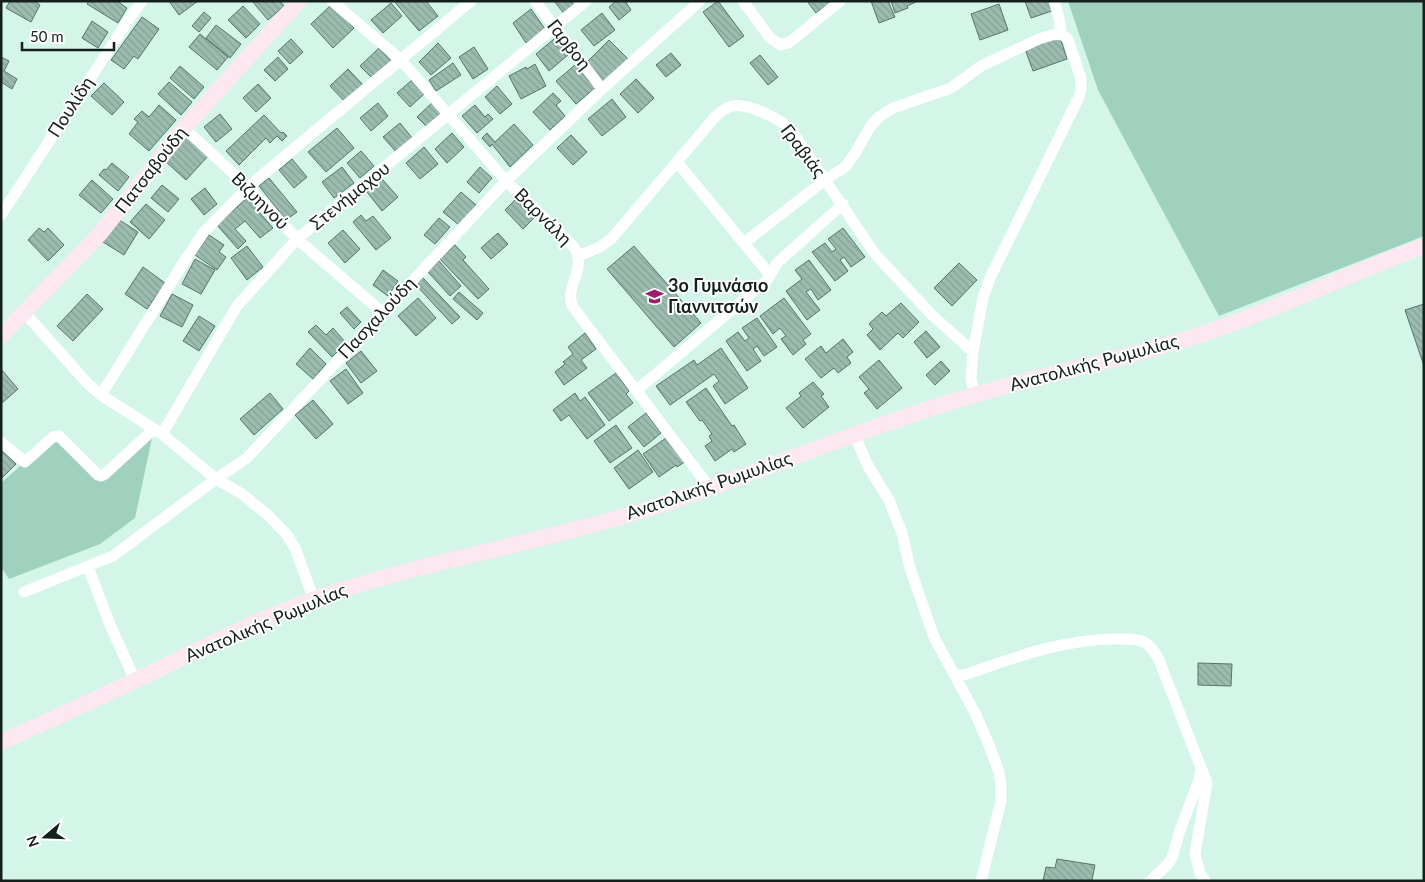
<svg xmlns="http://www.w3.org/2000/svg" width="1425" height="882" viewBox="0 0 1425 882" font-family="Lato,sans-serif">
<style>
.green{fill:#9fd1be}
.building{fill:url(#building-back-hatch);stroke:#567569}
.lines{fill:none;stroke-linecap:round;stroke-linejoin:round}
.street{stroke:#fff;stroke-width:11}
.secondary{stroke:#fde7f1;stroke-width:16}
.labels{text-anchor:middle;stroke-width:4;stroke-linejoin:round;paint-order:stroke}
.street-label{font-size:18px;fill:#14201c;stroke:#fff}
.poi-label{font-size:18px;font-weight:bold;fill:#14201c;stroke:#fff;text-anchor:start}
</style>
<defs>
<pattern id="building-back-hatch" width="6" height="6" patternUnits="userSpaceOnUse" patternTransform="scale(1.25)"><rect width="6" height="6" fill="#9bbcaf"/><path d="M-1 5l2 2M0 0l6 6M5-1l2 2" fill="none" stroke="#85a196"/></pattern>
</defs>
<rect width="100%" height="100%" fill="#d3f6e8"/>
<path class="green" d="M1068 1H1424V236L1219 316 1098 90Z
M154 429 135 518 100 544 9 579 1 567V483L53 437 98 475Z"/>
<path class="building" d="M10 1H34L40 5 31 22 6 8Z
M89 1H117L127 8 118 23 87 4Z
M169 1H198L179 15Z
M252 1H280L284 6 268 20Z
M394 1H426L438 16 419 31Z
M554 1H571L576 8 566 16Z
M616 1H625L631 10 619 20 609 7Z
M718 1 744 36 729 47 703 12Z
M807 1H831V2L816 13Z
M871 1H888L895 17 879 23Z
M891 1H916V2L907 6 908 8 895 13Z
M1025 1H1049L1052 11 1031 18Z
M391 3 402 16 383 33 371 20Z
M332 4 354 28 333 48 311 24Z
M999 4 1008 30 980 40 971 14Z
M243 6 260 24 246 38 228 20Z
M531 9 545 29 526 43 513 23Z
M204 12 211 18 199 32 192 26Z
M602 13 615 30 594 46 581 30Z
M142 17 159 29 138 59 134 56 124 69 111 60Z
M92 21 108 32 98 48 82 38Z
M216 25 241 44 230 58 206 38Z
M200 34 228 57 217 70 189 47Z
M1060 37 1067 59 1033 71 1025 49Z
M291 39 303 52 290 64 278 51Z
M554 39 568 55 549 71 536 54Z
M609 40 628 59 604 82 586 63Z
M438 43 451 58 431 75 419 62Z
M474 47 488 69 473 79 459 57Z
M379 48 392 62 373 79 360 66Z
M671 53 681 65 666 77 656 65Z
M760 55 778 77 768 85 750 63Z
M1 57 9 61 4 71 17 79 12 89 1 82Z
M278 57 288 69 275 81 264 70Z
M453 63 461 75 436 91 429 80Z
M535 64 546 86 521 99 509 76 526 67 527 69Z
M575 65 595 88 576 104 556 81Z
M180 66 204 87 194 99 170 78Z
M348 69 365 87 347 104 330 86Z
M636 79 654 98 638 113 620 94Z
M412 80 424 94 410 107 397 93Z
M169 82 192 102 181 115 158 94Z
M104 83 124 102 112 115 91 96Z
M258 84 271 98 256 112 243 98Z
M497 86 512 104 500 114 485 97Z
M553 93 561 101 556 105 565 116 550 130 533 112Z
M612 99 626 117 602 136 588 119Z
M433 102 446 116 430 130 417 117Z
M378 103 388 116 371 131 360 118Z
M159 105 176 120 149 151 129 134 138 122 134 119 142 111 149 117Z
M475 105 485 117 488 114 493 119 477 133 462 116Z
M220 114 232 129 216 142 204 127Z
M264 115 281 133 283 132 287 136 282 141 277 136 270 143 266 138 239 165 226 151Z
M400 123 413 139 397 153 383 137Z
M514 124 533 145 510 167 492 144 490 147 482 138 487 133 495 142Z
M337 128 354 148 326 172 308 152Z
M452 133 464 147 447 163 435 149Z
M571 135 587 152 573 165 557 148Z
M188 136 209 155 186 180 165 161Z
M424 147 438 164 420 179 406 163Z
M361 151 374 166 360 178 347 163Z
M292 159 307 177 294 188 279 170Z
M112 163 129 177 118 191 99 175 104 169 106 170Z
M342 167 354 183 334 198 322 182Z
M480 167 492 178 479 193 467 182Z
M269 178 297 212 286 220 259 186Z
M382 179 398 197 382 211 367 192Z
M92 180 113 199 101 213 79 195Z
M162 185 179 199 168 212 151 198Z
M205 188 217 204 204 215 191 199Z
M461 192 476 205 459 225 443 212Z
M247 198 273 228 260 238 245 221 235 229 246 241 238 249 217 225Z
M517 198 535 217 523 229 505 210Z
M146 204 165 220 149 239 130 222Z
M361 215 366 221 373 216 391 238 376 250 353 222Z
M439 218 450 227 435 244 424 235Z
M118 219 138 232 124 255 103 242Z
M39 228 44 232 48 228 64 245 48 261 28 240Z
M843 228 865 257 851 267 844 257 840 260 848 271 835 281 812 252 825 243 832 252 836 249 828 239Z
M343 230 360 249 345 263 328 243Z
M498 233 508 244 491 259 481 248Z
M209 235 224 245 219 252 226 257 217 270 195 255Z
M455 245 466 257 463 260 489 289 478 299 440 259Z
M247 246 263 267 247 280 231 258Z
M634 246 701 323 674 347 607 269Z
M195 259 215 270 201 294 182 284Z
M809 260 831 290 818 300 811 289 806 292 820 310 807 320 786 291 802 279 795 270Z
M439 261 461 286 450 296 428 272Z
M959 263 977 280 952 306 934 288Z
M143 267 165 283 147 309 125 294Z
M383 270 398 281 388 296 373 285Z
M423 278 460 317 452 324 416 285Z
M459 292 483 313 477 320 453 299Z
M87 294 103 309 73 341 57 326Z
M172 294 193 305 182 327 160 316Z
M418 298 436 318 416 336 398 316Z
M784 298 811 334 803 340 806 344 793 355 781 339 786 336 780 328 773 334 760 316Z
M901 303 919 322 903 338 898 333 880 350 867 335 873 329 869 324 882 312 886 316Z
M1424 304V366L1405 310Z
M347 307 361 322 354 329 340 313Z
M199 316 215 326 199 351 183 341Z
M757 318 777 347 764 356 757 346 753 349 761 361 747 371 726 341 738 332 745 341 749 338 742 328Z
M316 325 326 335 333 328 346 343 332 357 308 332Z
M926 331 940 347 927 358 914 342Z
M585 333 596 349 581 360 587 368 564 385 555 372 565 364 563 362 573 354 568 347Z
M843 339 853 352 847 357 851 363 838 373 834 368 821 378 805 359 821 346 826 353Z
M310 348 326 364 313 379 296 364Z
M721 348 748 388 725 404 713 386 719 381 714 374 670 405 656 386 694 360 697 365Z
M361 351 377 371 361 383 346 363Z
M879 360 902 388 877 409 864 393 869 389 859 377Z
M941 361 950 371 935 385 926 375Z
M1 369 18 389 2 403 1 402Z
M346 369 363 393 348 404 330 381Z
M616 373 629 391 626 394 633 403 609 421 588 393Z
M813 382 824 394 821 396 829 407 803 428 786 408 801 396 799 393Z
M706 388 732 426 734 425 746 444 734 452 732 449 715 461 705 446 712 441 709 436 712 434 702 420 700 421 686 402Z
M270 393 283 409 254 435 240 419Z
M575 393 580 401 585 397 605 425 587 439 569 415 561 421 553 410Z
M313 400 333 424 316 439 295 415Z
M646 413 661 433 644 447 628 427Z
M616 425 632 448 610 463 594 441Z
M669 436 686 461 677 467 676 465 659 477 643 454Z
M1 450 16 464 1 479Z
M638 450 653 472 629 489 614 468Z
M1198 663 1232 664 1231 686 1198 685Z
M1057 859 1095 865 1092 880 1094 881H1043L1046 867 1055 868Z"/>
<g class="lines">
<path class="street" d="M332 1 401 60 506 181 574 247C588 269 563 288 573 307L710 488
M535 1 602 89
M743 1 770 38 781 45 790 42 840 1
M1054 1 1059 18 1061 34
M184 128 248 187 297 239 382 312
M677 162 770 275
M1 215 131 16 142 1
M744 243 825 180 845 167 854 155 870 127 879 117 893 108 951 88 981 66 1039 39 1052 35 1061 34 1068 39 1081 79V89L1079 97 990 278 983 298 973 352
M578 256 600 247 612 238 715 117C720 112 725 108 732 106 749 103 781 119 792 131L875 254 932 315 973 352 971 377 974 395
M25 313 88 384 101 395 162 434 216 479 242 494 269 516 287 535 295 548 314 600
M637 390 768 279 777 263 843 204
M101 395 184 262 204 232 248 187 471 1
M162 434 237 306 297 239 586 1
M854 434 868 466 889 500 894 513 902 533 910 568 934 637 975 713 989 745 999 772 1001 785V801L981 881
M1 442 25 462 53 437 59 436 98 475 101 476 105 474 154 429
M88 567 111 627 135 680
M24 592 113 556 216 479 247 458 506 181 602 89 700 1
M955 676 967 674C1016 657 1061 640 1114 639 1123 639 1136 638 1144 642 1152 646 1155 653 1159 660L1207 783 1195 854 1200 873 1205 881
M1150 881 1167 865 1172 858 1180 830 1199 780 1201 766"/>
<path class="secondary" d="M1 336 98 236 184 128 299 1
M1 742C52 720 102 696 153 672 205 646 257 620 312 600 422 561 538 544 648 509 757 474 861 428 971 396 1053 371 1139 357 1220 328 1289 304 1355 271 1424 246"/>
</g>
<defs>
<symbol id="school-bare" viewBox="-9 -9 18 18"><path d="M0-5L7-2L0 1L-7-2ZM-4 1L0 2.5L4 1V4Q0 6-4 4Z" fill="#9f1b6b" stroke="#fff" stroke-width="2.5" paint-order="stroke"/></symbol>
</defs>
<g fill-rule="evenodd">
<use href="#school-bare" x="642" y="284" width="25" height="25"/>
</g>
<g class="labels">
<g class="street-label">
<text transform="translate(569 45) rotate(52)" y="6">Γαρβοη</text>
<text transform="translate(71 107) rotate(-57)" y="6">Πουλίδη</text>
<text transform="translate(803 151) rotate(53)" y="6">Γραβιάς</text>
<text transform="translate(151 170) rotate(-52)" y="6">Πατσαβούδη</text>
<text transform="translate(350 196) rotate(-39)" y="6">Στενήμαχου</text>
<text transform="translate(260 201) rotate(45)" y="6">Βιζυηνού</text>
<text transform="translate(543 217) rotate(45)" y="6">Βαρνάλη</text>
<text transform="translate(377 318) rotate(-47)" y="6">Πασχαλούδη</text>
<text transform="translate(1094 363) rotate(-15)" y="6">Ανατολικής Ρωμυλίας</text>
<text transform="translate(709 486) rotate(-19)" y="6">Ανατολικής Ρωμυλίας</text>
<text transform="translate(266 623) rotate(-23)" y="6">Ανατολικής Ρωμυλίας</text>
</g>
<g class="poi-label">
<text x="668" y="292">3ο Γυμνάσιο<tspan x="668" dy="21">Γιαννιτσών</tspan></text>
</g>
</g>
<rect width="1425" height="882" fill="none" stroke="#14201c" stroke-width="5"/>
<g transform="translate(45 837) rotate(251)" stroke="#ffffff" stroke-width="4" paint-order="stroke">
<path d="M0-4L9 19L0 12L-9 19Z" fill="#14201c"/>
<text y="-8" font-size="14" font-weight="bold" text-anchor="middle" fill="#14201c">N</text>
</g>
<path d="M22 42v8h92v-8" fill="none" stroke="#14201c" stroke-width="2.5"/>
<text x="30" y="42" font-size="15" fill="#14201c" stroke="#ffffff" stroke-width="4" paint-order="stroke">50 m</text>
</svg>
